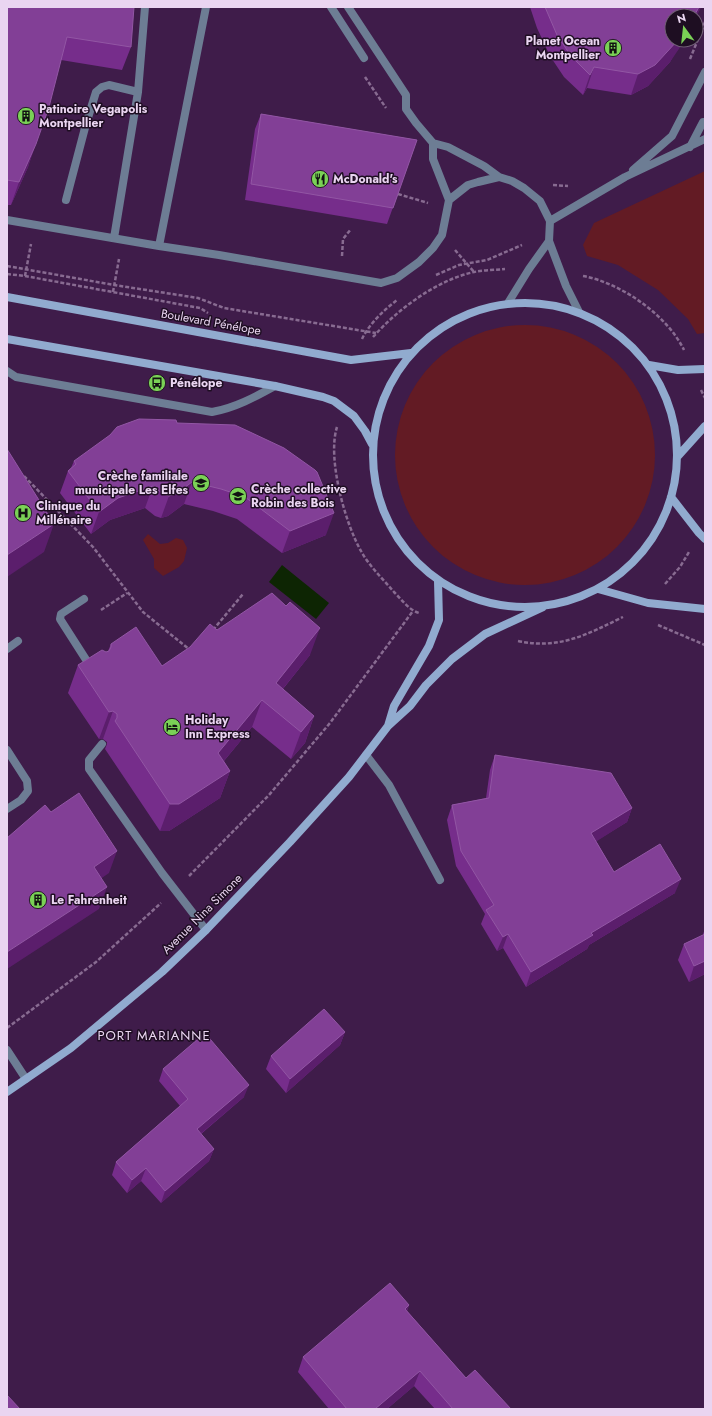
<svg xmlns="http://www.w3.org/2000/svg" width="712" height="1416" viewBox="0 0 712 1416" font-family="Jost,sans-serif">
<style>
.green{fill:#631b24}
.water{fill:#0d2503}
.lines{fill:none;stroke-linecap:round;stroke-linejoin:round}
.path{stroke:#886b91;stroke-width:2.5;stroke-dasharray:4 2;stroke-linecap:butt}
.lane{stroke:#6d7d94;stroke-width:8}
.street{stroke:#6d7d94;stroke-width:8}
.secondary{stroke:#91abcf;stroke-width:8}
.wall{fill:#762d8b}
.shaded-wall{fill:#5b1e6c}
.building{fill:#823f96;stroke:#9256a4}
.labels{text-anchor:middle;stroke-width:3;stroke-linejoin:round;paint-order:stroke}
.poi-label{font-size:12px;font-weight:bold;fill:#ead5f1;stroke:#1e0e22;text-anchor:start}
.street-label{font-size:12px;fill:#ead5f1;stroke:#1e0e22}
.neighbourhood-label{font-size:13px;letter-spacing:1px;fill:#ead5f1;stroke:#1e0e22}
</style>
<rect width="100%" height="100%" fill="#3f1c4a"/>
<path class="green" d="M705 171V333L697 334 688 319 658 290 618 265 587 256 583 245 594 223Z
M395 455a130 130 0 1 1 260 0a130 130 0 1 1-260 0Z
M148 534 160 544 168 543 176 538 183 540 187 548 184 561 179 567 163 576 154 568V559L143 540Z"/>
<path class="water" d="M282 565 329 603 316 619 269 582Z"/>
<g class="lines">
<path class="path" d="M690 59 705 22
M365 77 386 108
M553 185 568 186
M398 194 428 203
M455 250 474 272
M342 256 343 239 351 229
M7 266 114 285 198 298 224 308 376 333
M7 274 25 276 200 308 208 313
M436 275 459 265 487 260 522 245
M25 276 31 244
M583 276C621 283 667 315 684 350
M113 292 119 259
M373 337C398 309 437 280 474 272 484 270 495 270 505 269
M362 339C369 324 384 310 397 300
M701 390 705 398
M337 427C327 458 345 523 361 551 369 566 383 579 394 592 402 600 409 610 419 613
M24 476 93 547 143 612 190 650
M665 584 680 567 689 552
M101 610 127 593
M658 625 705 645
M213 630 243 594
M518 641C559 650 588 634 623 617
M189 876 269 795 330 723 413 611
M7 1028 96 962 161 903"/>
<path class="lane" d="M331 7 364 58
M348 7 406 95V109L416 123 433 143 448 147 484 166 499 177 512 181 524 188 540 201 550 221 549 241 566 286 579 312
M433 143V159L449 200
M690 147 703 122H705
M633 170 672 136 705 72
M66 200 86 124 96 92 102 87 109 85 138 92
M7 220 159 246 219 255 381 283 397 278 419 262 433 248 442 235 449 200 468 185 478 182 499 177
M550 221 625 177 705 139
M114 238 138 92 145 7
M159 246 206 7
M508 303 529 269 549 241
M84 599 61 614 60 619 92 669
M7 649 18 641
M102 744 89 760V769L162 873 206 930
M7 750 27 781 28 791 21 800 7 809
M366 755 389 785 440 880
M7 1050 26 1079"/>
<path class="street" d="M7 371 16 377 212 412C235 408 255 397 275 386"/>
<path class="secondary" d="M7 297 351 360 411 353
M373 455a152 152 0 1 1 304 0a152 152 0 1 1-304 0Z
M7 339 275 386 323 397 334 401 354 416 365 431 372 444
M649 365 678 370 705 369
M678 456 705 426
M671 497 699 533 705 539
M598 589 648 603 705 609
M388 726 394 706 429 646 439 620 438 581
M7 1092 71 1048 162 972 206 930 290 842 349 777 388 726 410 706 426 685 452 659 485 634 543 607"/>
</g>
<path class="wall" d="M7 7 131 47 122 70 61 60 28 167 11 205H7Z
M530 7H701L670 62 648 86 631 95 587 88 583 95 564 77 550 56 537 28Z
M261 114 417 140 387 224 245 200 255 129Z
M177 423 326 535 282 553 237 519 213 511 184 504 168 516 161 518 155 516 145 508 110 520 91 534 60 493 68 471 71 468 74 461Z
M217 630 310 655 283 689 314 716 305 743 291 759 252 727 224 761 230 771 220 798 169 831H160L105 749 107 744V742L103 739H99L68 693 78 665 108 651 111 644 162 666Z
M495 755 632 808 627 822 596 841 614 872 675 893 589 945 587 949 526 987 503 948 497 951 481 924 485 914 456 866 447 820 452 805 486 798 490 770Z
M705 929V974L689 982 678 960 684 944 704 935 703 934Z
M345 1032 340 1045 286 1093 266 1069 271 1056Z
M163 1069 244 1097 201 1134 214 1149 209 1161 161 1203 141 1181 127 1193 112 1175 116 1162 180 1106 159 1081Z
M409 1305 407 1311 466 1378 511 1409H435L414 1386 387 1409H329L298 1372 303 1357Z"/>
<path class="shaded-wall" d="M699 7H701L696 18V16H694Z
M678 40H685L670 62 648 86 631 95 638 74Z
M594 67 587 88 583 95 590 75Z
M36 144 28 167 11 205 19 182Z
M192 482 184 504 168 516 161 518 169 496Z
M153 486 145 508 110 520 91 534 99 512 118 498Z
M334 513 326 535 282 553 290 531Z
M54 524 44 552 7 577V555Z
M320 628 310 655 269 706 276 683Z
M262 700 252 727 208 780 218 753Z
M113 711 103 739H99L109 712Z
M314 716 305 743 291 759 301 732Z
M230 771 220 798 169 831H160L170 804Z
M632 808 627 822 586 848 591 833Z
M117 851 109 873 86 889 94 867Z
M681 879 675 893 589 945 587 949 526 987 531 972 591 933Z
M107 887 99 909 7 969V952Z
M508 934 503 948 497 951 503 937Z
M705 961V974L689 982 694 966Z
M345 1032 340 1045 286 1093 290 1079Z
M249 1085 244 1097 192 1141 197 1129Z
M214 1149 209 1161 161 1203 165 1191Z
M146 1168 141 1181 127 1193 132 1180Z
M409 1305 404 1320 405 1309Z
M420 1371 414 1386 387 1409H375Z"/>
<path class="building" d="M7 7H134L131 47 67 37 49 107 36 144 19 182 7 180Z
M545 7H699L694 16H672V40H678L655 65 638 74 594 67 590 75 571 56 557 35Z
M261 114 417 140 393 208 251 184Z
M139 419 176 420 177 423 235 425 284 448 315 470 317 472 334 513 290 531 245 497 221 489 192 482 176 494 169 496 163 494 153 486 118 498 99 512 68 471 76 464 74 461 110 435 117 427Z
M7 449 54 524 7 555Z
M272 593 286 606 290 602 320 628 276 683 314 716 301 732 262 700 218 753 230 771 179 804H170L115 721 117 718V714L113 711 109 712 78 665 102 650 106 652 109 651 111 647V644L136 627 162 666 190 647 210 624 217 630Z
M495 755 611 773 632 808 591 833 614 872 660 844 681 879 591 933 593 935 531 972 508 934 503 937 486 910 494 905 461 851 452 805 489 798Z
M79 793 117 851 94 867 107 887 7 952V838L45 805 51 812Z
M705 934V961L694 966 684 944Z
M324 1009 345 1032 290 1079 271 1056Z
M205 1033 249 1085 197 1129 214 1149 165 1191 146 1168 132 1180 116 1162 188 1099 163 1069Z
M390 1283 409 1305 405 1309 466 1378 475 1370 511 1409H453L420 1371 375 1409H347L303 1357Z
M7 1395 20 1409H7Z"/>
<defs>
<symbol id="building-disc" viewBox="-11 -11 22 22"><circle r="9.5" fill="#7ad156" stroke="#1e0e22"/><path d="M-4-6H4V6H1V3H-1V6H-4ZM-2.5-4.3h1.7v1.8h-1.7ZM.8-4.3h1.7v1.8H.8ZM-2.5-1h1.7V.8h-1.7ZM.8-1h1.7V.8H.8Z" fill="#111"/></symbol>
<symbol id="restaurant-disc" viewBox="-11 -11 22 22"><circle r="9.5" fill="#7ad156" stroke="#1e0e22"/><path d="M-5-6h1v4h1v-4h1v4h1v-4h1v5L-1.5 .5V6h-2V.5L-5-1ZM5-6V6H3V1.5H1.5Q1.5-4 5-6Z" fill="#111"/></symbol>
<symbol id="bus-disc" viewBox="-11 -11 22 22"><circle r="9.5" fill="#7ad156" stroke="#1e0e22"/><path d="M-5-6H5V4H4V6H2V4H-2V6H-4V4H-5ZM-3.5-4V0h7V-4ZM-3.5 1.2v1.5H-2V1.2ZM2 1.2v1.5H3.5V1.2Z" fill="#111"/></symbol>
<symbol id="school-disc" viewBox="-11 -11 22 22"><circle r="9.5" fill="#7ad156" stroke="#1e0e22"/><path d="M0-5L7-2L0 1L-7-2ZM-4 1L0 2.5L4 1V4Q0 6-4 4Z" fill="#111"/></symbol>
<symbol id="hospital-disc" viewBox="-11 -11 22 22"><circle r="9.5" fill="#7ad156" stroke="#1e0e22"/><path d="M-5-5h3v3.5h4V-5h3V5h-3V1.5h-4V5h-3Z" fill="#111"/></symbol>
<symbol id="hotel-disc" viewBox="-11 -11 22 22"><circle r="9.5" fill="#7ad156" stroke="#1e0e22"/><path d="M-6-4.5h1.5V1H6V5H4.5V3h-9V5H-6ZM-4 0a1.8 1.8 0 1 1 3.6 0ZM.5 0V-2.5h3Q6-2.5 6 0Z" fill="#111"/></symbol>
</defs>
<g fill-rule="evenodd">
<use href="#building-disc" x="603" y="38" width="20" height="20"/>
<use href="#building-disc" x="16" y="106" width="20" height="20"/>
<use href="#restaurant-disc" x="310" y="169" width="20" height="20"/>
<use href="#bus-disc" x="147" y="373" width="20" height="20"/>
<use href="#school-disc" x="191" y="473" width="20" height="20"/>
<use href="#school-disc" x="228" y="486" width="20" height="20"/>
<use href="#hospital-disc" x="13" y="503" width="20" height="20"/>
<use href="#hotel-disc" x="162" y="717" width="20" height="20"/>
<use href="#building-disc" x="28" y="890" width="20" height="20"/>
</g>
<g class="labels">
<g class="poi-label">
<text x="600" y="45" text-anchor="end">Planet Ocean<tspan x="600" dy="14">Montpellier</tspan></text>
<text x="39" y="113">Patinoire Vegapolis<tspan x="39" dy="14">Montpellier</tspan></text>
<text x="333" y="183">McDonald's</text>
<text x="170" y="387">Pénélope</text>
<text x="188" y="480" text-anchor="end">Crèche familiale<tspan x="188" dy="14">municipale Les Elfes</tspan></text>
<text x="251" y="493">Crèche collective<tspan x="251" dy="14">Robin des Bois</tspan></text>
<text x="36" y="510">Clinique du<tspan x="36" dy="14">Millénaire</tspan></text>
<text x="185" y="724">Holiday<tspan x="185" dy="14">Inn Express</tspan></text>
<text x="51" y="904">Le Fahrenheit</text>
</g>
<g class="street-label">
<text transform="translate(211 322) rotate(10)" y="4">Boulevard Pénélope</text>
<text transform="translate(202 914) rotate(-45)" y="4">Avenue Nina Simone</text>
</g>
<g class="neighbourhood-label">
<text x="154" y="1040">PORT MARIANNE</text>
</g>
</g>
<rect width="712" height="1416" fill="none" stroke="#ead5f1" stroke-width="16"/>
<g transform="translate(684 28) rotate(345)"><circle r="19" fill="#1e0e22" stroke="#705e75"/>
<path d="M0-3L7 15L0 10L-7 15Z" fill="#7ad156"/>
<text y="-6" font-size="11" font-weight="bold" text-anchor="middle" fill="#ead5f1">N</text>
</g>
</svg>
